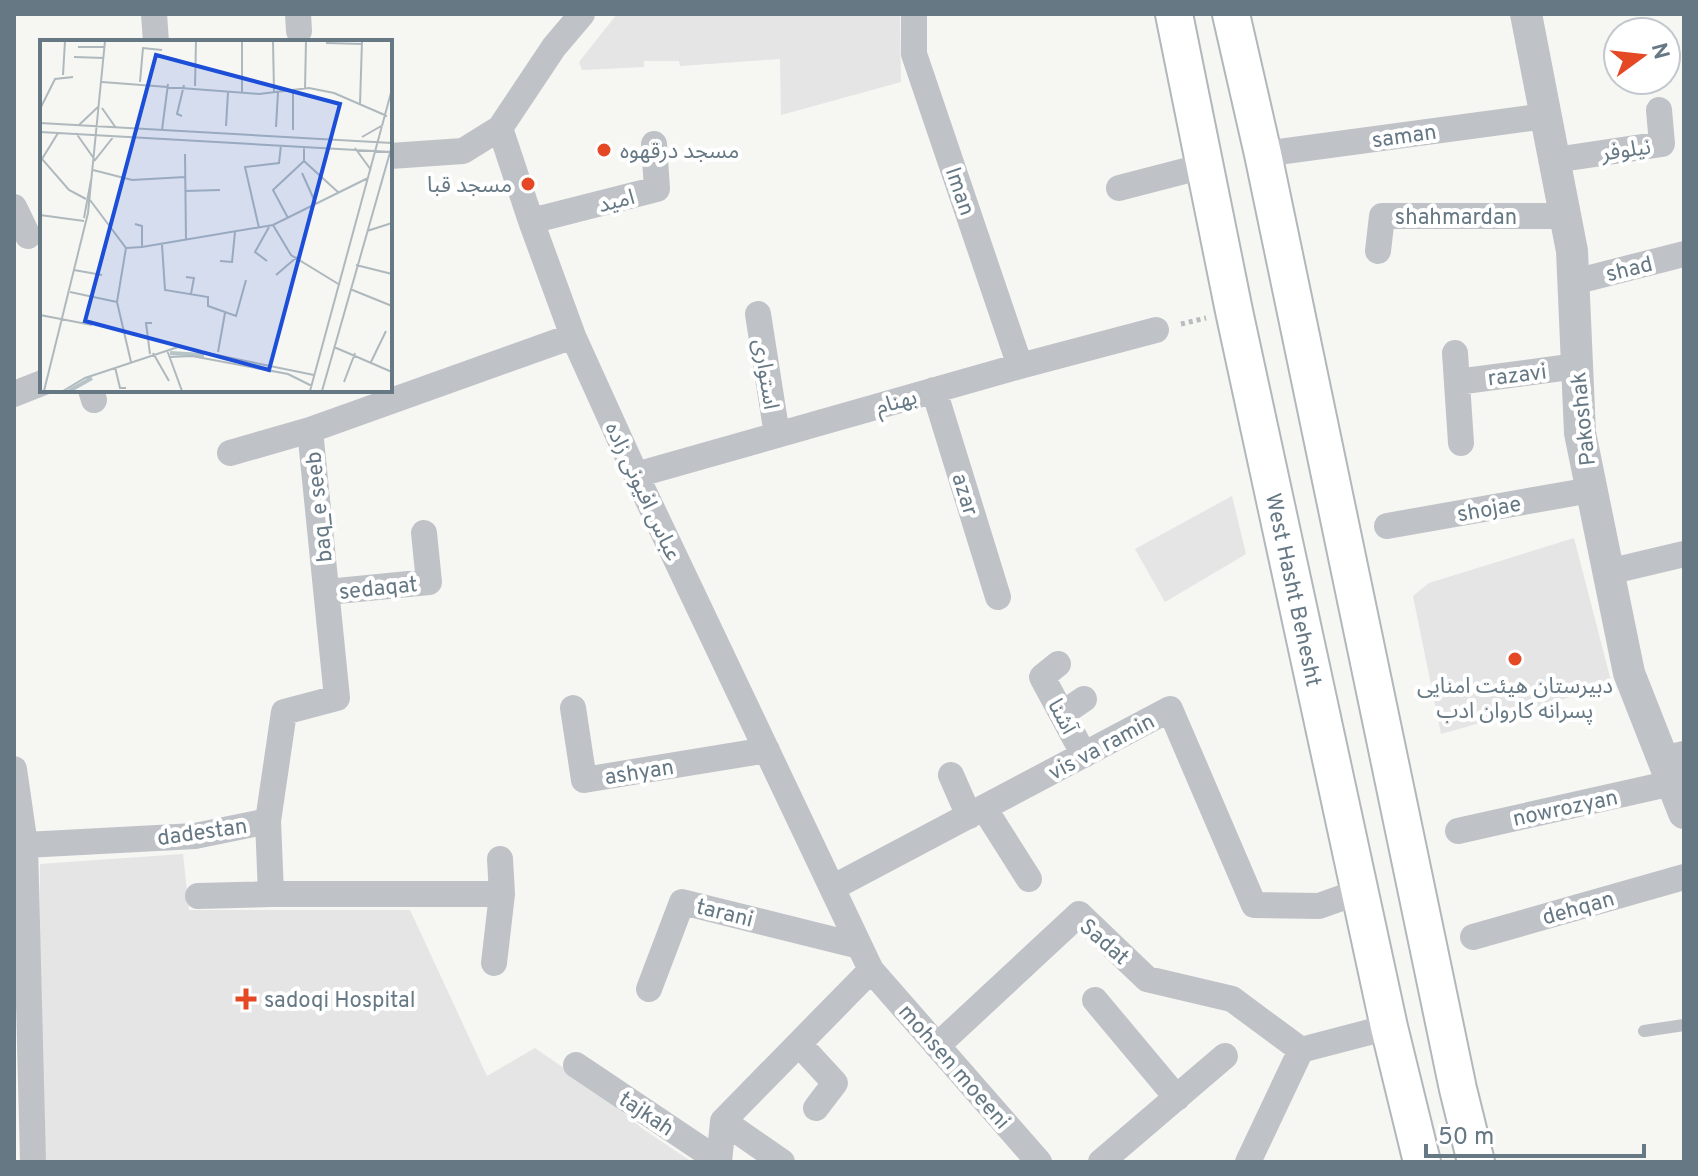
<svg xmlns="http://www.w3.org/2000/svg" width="1698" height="1176" viewBox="0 0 1698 1176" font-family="Overpass,'Noto Sans Arabic',sans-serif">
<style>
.built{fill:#e4e5e4}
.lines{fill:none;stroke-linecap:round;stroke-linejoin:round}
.secondary-casing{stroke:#b1b7bb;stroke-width:40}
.path{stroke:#b9bcbe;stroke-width:5;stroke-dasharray:4 4;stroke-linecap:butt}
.service{stroke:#bfc3c7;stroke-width:12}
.minor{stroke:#bfc3c7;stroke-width:26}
.tertiary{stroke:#bfc3c7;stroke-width:32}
.secondary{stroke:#fff;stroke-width:36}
.poi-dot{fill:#e54824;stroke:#fff;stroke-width:3}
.labels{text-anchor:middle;stroke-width:8;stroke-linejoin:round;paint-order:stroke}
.street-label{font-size:22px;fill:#657884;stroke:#fff}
.poi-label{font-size:22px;fill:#657884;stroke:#fff;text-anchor:start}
.inset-river{fill:none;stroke:#b6c4c7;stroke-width:4}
.inset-road{fill:none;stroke:#afb9bd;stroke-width:2}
.view{fill:#1d4ed8;fill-opacity:0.15;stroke:#1d4ed8;stroke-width:4}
.inset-edge{fill:none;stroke:#657884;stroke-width:4}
</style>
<rect width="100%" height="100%" fill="#f6f6f3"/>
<path class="built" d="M617 14H900L901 82 781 115 780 59 680 66 679 61H644V67L582 70 579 62Z
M1232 496 1246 554 1165 602 1135 549Z
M1574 538 1612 685 1441 734 1413 596 1429 583Z
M183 854 189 910H410L487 1076 535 1048 588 1085 643 1129 692 1162H45L39 949 40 864Z"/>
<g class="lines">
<defs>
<g id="secondary">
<path id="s1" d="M1174 14 1234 311 1389 1027 1422 1162"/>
<path d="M1231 14 1263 154 1458 1089 1476 1162"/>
</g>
</defs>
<use href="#secondary" class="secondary-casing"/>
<path class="path" d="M1181 324 1206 318"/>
<path class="service" d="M1644 1031 1684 1025"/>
<path class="minor" d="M154 14 156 42
M298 14 299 31
M582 14 554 47 500 128 531 221 573 336 636 475 871 970 1039 1162
M914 14V54L1020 366
M1263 154 1546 116
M390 156 463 151 500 128
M1555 160 1662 144 1659 110
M1119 188 1204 166
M14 207 28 236
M531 221 657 189 654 144
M1378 251 1382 216H1565
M1574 282 1684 254
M758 314 777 435
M1455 353 1461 443
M1457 382 1577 366
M91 390 94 400
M934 390 998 597
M14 394 42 383
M230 453 310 430
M636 475 1020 366 1156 330
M1387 526 1591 490
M1608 572 1684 554
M327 592 429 582 424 533
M1058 664 1042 677 1084 755
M573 708 584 780 767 750
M1062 714 1084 699
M1663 759 1684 754
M14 769 25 845 33 1162
M951 775 969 816
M984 808 1029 879
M1458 831 1672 783
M25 845 195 836 268 821
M832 888 1170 709 1254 905 1319 906 1361 891
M502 894H271L268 821 284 712 337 698 310 430 573 336
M198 896 271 894
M1473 937 1684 877
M494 963 502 894 500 859
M649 989 682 902 859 946
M1095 1000 1177 1098
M799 1044 835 1083 816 1108
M937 1046 1079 914 1147 979 1232 999 1301 1050
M576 1065 719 1161
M723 1121 782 1162
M719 1162 723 1121 871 970
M1101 1162 1225 1056
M1248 1162 1301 1050 1389 1027"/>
<path class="tertiary" d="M1526 14 1572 251 1580 433 1629 673 1684 813"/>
<use href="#secondary" class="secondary"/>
</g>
<g class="poi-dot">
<circle cx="604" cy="150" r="8"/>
<circle cx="528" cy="184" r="8"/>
<circle cx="1515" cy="659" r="8"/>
<path d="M242 987h8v8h8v8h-8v8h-8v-8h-8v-8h8z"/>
</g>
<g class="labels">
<g class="street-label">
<text transform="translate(1404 135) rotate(-8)" y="8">saman</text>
<text transform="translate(1626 149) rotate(-8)" y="8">نیلوفر</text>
<text transform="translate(961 191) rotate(71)" y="8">Iman</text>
<text transform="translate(616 200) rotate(-14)" y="8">امید</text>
<text x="1456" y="224">shahmardan</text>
<text transform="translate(1629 268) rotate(-14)" y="8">shad</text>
<text transform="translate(767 374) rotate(81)" y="8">استواری</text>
<text transform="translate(1517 374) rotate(-7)" y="8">razavi</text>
<text transform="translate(896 401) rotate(-16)" y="8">بهنام</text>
<text transform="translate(1582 419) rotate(-96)" y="8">Pakoshak</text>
<text transform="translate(644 491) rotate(65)" y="8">عباس افیونی زاده</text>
<text transform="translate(966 494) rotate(73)" y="8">azar</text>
<text transform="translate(318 507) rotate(-96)" y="8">baq_e seeb</text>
<text transform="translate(1489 508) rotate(-10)" y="8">shojae</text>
<text transform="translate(378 587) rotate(-6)" y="8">sedaqat</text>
<text dy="8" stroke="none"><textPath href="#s1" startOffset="588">West Hasht Behesht</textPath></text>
<text transform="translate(1063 716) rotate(62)" y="8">آشنا</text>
<text transform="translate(1101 746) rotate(-28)" y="8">vis va ramin</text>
<text transform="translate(639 771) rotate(-9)" y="8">ashyan</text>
<text transform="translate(1565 807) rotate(-12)" y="8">nowrozyan</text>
<text transform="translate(202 831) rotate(-8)" y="8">dadestan</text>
<text transform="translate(1578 907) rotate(-16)" y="8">dehqan</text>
<text transform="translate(725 912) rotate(14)" y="8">tarani</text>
<text transform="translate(1105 941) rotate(41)" y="8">Sadat</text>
<text transform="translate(955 1066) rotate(49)" y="8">mohsen moeeni</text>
<text transform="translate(647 1113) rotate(34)" y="8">tajkah</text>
</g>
<g class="poi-label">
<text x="620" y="158">مسجد درقهوه</text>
<text x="512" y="192" text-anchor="end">مسجد قبا</text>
<text x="1515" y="693" text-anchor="middle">دبیرستان هیئت امنایی<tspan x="1515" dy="25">پسرانه کاروان ادب</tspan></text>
<text x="264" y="1007">sadoqi Hospital</text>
</g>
</g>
<g transform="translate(40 40)">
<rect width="352" height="352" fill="#f6f6f3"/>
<path class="inset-river" d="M130 313 164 315M29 351 52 338"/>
<path class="inset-road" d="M233 1 234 52M286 3 322 4M38 7H64M34 17 64 18M23 35 25 1M62 42 219 54 269 48 294 53 347 76M100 42 103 8 122 10M155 46 156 1M265 49 266 1M253 50V90M202 53V1M320 64 322 1M62 68 76 88M0 69 15 39 33 37M142 76 137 74 144 45M0 83 352 103M39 85 59 66M186 86 188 52M236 87 238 52M122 90 128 44M0 92 352 112M18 93 2 119 29 150 46 159M36 93 55 120 74 96M322 97 343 85M264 106V121L299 153M315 108 331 130M145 114 146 201M53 130 92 140 145 137M262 133 276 164M145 151 180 150M50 160 86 208 102 207 233 185 328 138M0 175 44 181M44 178 51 140M248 178 233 150 264 121M95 184 102 186V207M233 185 251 215 300 245M219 188 205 127 239 123 241 105M327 191 352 183M122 205 125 250 168 257V266L196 276 206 240M86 208 77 262 91 322M180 221 192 222 195 192M227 221 215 212 229 187M316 225 352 234M34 230 62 235M236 235 257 217M146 237 154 238 151 254M310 249 352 266M30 252 77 262M0 275 52 285M294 307 352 332M127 310 142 351M178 312 185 273M113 313 129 341M110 314 106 283H112M130 317 152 316 248 334 272 346M331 322 346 291M75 327 80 348H86M304 342 315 313M4 351 48 173 65 1M23 351 45 338 138 307 274 335M270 351 352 49M282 351 351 109"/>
<path class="view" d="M116 15 300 64 229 330 45 281Z"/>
<rect width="352" height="352" class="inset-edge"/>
</g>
<rect width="1698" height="1176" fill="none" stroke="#657884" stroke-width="32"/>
<g transform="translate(1642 56) rotate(75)"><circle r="38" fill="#ffffff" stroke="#c1c9ce" stroke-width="2"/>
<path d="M0-6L14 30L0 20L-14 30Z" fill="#e54824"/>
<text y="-12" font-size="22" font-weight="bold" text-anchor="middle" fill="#657884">N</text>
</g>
<path d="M1426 1144v12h218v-12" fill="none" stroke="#657884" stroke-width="4"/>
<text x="1438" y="1144" font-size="24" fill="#657884" stroke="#ffffff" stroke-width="6" paint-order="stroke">50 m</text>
</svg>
